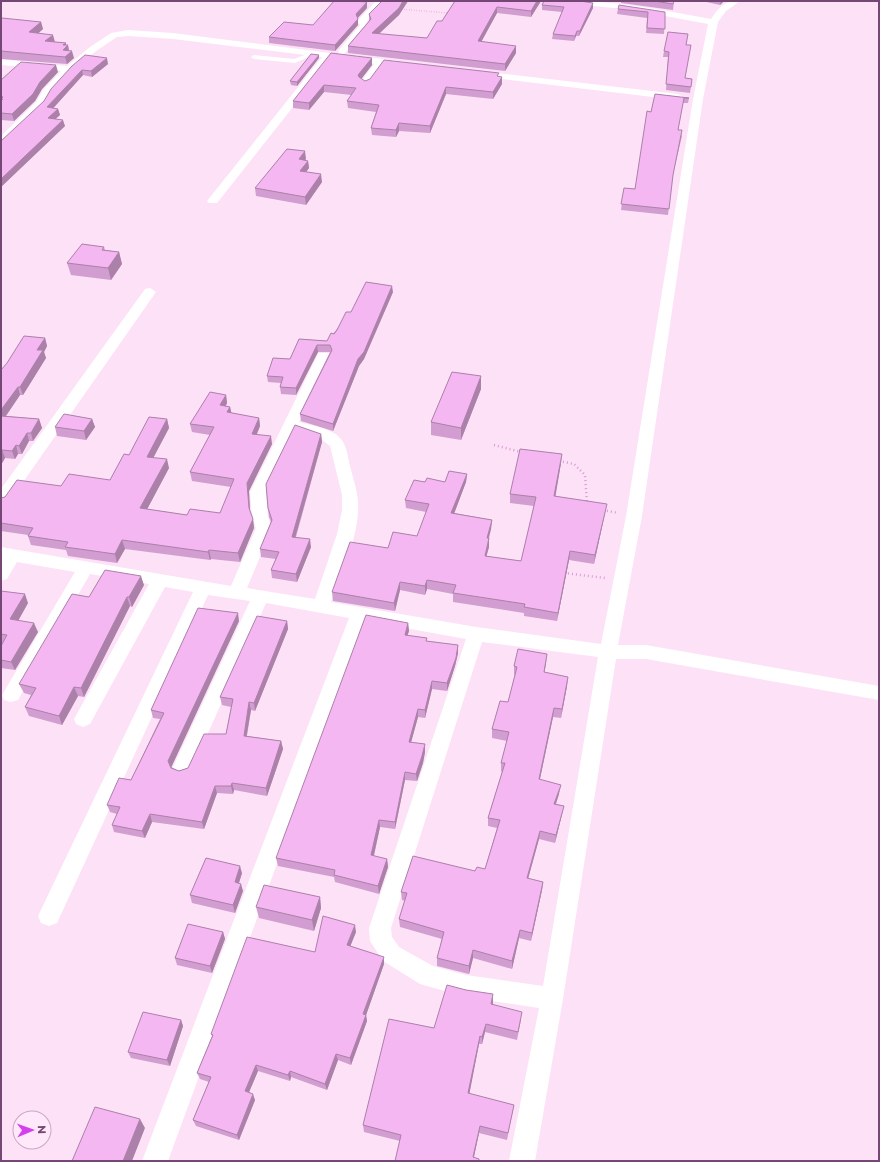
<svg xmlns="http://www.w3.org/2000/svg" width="880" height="1162" viewBox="0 0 880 1162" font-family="Montserrat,sans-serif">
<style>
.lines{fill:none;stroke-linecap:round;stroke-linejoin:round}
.path-far1{stroke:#d89bd7;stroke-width:1.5;stroke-dasharray:0.5 2;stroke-linecap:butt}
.path{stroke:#d89bd7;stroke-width:2.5;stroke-dasharray:1 3;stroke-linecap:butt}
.service{fill:#fff;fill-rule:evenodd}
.minor{fill:#fff;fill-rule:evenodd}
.wall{fill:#d29dd0}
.shaded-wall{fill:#ab80a9}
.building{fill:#f4b7f2;stroke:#ab80a9}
</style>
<rect width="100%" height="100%" fill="#fde1f6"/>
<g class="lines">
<path class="path-far1" d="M399 9 449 13"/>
<path class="path" d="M494 445 521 452
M559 461 574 464 585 475 587 503
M603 510 618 513
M564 573 605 578"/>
<path class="service" d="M312 52 317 53 295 63 254 59 251 57 254 55 294 59Z"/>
<path class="minor" d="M376 1H385L367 21 370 25 344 54 406 62 411 65 409 67 384 65 369 85 365 86 360 83 374 64 331 59 217 203H209L207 201 322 57 173 39 128 36 117 37 96 51 72 71 51 94 44 106 5 144 1 145V136L36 102 43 90 61 71 1 65V59L67 66 90 47 111 33 128 30 173 33 338 54 339 50 360 25 357 21 359 19Z
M571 1C618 1 664 10 711 19 720 6 724 1 740 1L726 11 718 22 703 99 642 516 618 645H646L879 686V700L646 659H616L563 999 535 1161H509L539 1008 466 997 420 984 383 961 370 941 369 928 466 639 366 621 168 1161H142L349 618 266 603 192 769 189 775 182 777 175 775 172 769 250 601 208 595 57 923 49 926 41 923 38 916 193 592 165 587 90 724 83 727 76 724 74 719 149 584 90 574 18 700 11 702 4 700 2 695 75 572 17 562 7 579 1 581V547L231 586 256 528 252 517 250 492 317 356 319 353H329L331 356 299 422C311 425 327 428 337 435 347 443 347 454 350 466 353 478 357 489 358 501 360 536 342 570 331 602L476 627 601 644 626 516 693 99 708 24 633 10 575 4ZM295 431 321 439 330 446 342 495V510L337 534 315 599 247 588 272 528 268 517 266 492ZM482 642 598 657 543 986 466 975 433 966 399 947 392 937 391 928Z
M480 71 678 94 683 97 678 100 476 76 475 74 476 72Z
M150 288 156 292 7 505 1 506V489L145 289Z"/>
</g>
<path class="wall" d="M382 1H408L399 15 379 34 427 38 442 21 455 1H541L531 17 497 13 481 41 516 53 505 71 348 53V46L369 21V14Z
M621 1H674L673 10 621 3Z
M702 1H724L720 5Z
M593 3V8L579 36H576L574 41 552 39 553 34 562 12 542 10V5Z
M367 8 357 18 358 25 335 51 269 43V37L313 25Z
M618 9 665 12 664 34 646 33 647 18 617 14Z
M1 19 41 22 43 29 38 33 55 42H54L66 43V45H68L69 50 74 58 67 64 1 59Z
M686 45 685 78 692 79 690 93 666 90 668 57H663L664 51Z
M319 58 297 86 291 85 290 81Z
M372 58V65L361 79 365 81 499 77 502 84 493 99 446 94 430 133 399 131 396 137 372 135 371 128 376 112 348 108 347 101 352 95 324 92 309 110 293 108V101Z
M108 64 92 77 83 75 53 108 58 109 60 115 55 119 65 126 1 187 44 101 72 66Z
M58 72 42 89 35 101 14 121 1 120V80Z
M655 94 689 98 688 103H683L678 130 682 136 672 178 668 215 621 210 624 188 635 189 651 112Z
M306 159 304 160 308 161 309 168 306 172 322 182 306 205 256 196 255 188Z
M104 247 105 250 119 252 122 264 111 280 71 275 67 263Z
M393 292 364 359 359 366 333 431 301 421 300 414 330 352H318L296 395 281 394 280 387 281 383 268 382 267 376 290 359 299 339 327 341 351 312Z
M45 338 47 346 44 352 46 358 23 395H20L6 416 39 419 42 428 33 441H29L22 454H18L15 459 5 458 1 465V370Z
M481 376V389L461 440 431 435V422Z
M226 395 227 403 226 406 230 407 231 413 259 418 260 426 257 434 272 444 249 491 250 511 253 519 254 528 240 562 211 559 210 560 125 549 117 563 68 556 66 550 31 545 28 536V535L1 531V498L61 486 110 480 129 455 167 419 169 428 153 458 169 468 147 509 187 515 220 513 231 487 192 481 190 472 210 435 192 432 190 424Z
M92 419 95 427 86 440 57 436 55 427Z
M321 434 322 442 296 537 311 547 297 582 272 578 271 570 276 559 261 557 260 549 271 522 269 517 268 508Z
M561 463 555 496 605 513 594 564 569 560 557 621 524 616V613L453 602V594L427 589 425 595 400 590 395 611 333 601 332 592 388 548 417 536 426 512 406 508 405 500 425 482H445L467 474 466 482 454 513 492 520 491 529 489 538V547L486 556 521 561 534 506 510 503V494Z
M144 585 132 607 130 606 84 697 78 696 62 725 29 716 25 707 31 695 24 693 19 684 89 597Z
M1 591 28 603 18 621 38 632 15 670 1 668V646L3 643 1 642Z
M239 621 171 767 179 771 188 768 226 734 231 707 222 705 220 697 287 621 288 629 255 711 251 710 247 736 281 741 283 749 267 796 234 790 233 794 217 793 204 829 152 822 145 838 114 832 112 825 117 814 110 812 107 805 131 780 160 719 153 718 151 710Z
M408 623 409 631 407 636 427 641 458 653 455 666 447 691 432 689 425 718 418 717 411 742 425 752 423 763 417 781 405 780 395 829 380 827 374 856 387 859 388 867 379 894 335 882 334 877 278 866 276 858Z
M546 663 544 673 567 686 561 718 553 717 540 779 559 794 556 804 564 806 562 814 555 843 539 839 528 879 543 882 542 890 531 941 519 938 512 969 473 958 469 974 437 966V958L442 939 400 927 399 919 405 901 402 900 401 892 485 869 497 828 488 826V818L502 772 501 771V763L507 741 492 738V729L508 702 515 675H514V666Z
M242 873 239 883 243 891 235 913 192 903 190 895Z
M320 897 321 908 314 931 259 918 256 907Z
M223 932 225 939 212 973 177 965 175 958Z
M356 932 350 946 384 964 366 1015 367 1021 351 1065 338 1060 327 1090 291 1077 290 1081 258 1071 249 1092 255 1100 239 1140 196 1126 193 1120 209 1082 200 1079 197 1073 212 1036 211 1034 315 952Z
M493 1003 492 1004 521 1020 517 1040 485 1032 482 1044H479L469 1094 514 1105 507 1140 479 1133 474 1157 400 1141 364 1132 363 1125 434 1028Z
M181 1020 183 1026 170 1066 131 1058 128 1052Z"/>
<path class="shaded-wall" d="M403 1H408L399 15 372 40V33Z
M537 1H541L531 17V11Z
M721 1H724L720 5Z
M367 2V8L356 20V14Z
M593 3V8L579 36 580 31Z
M497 7V13L478 48V41Z
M358 19V25L335 51V45Z
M41 22 43 29 31 40 29 32Z
M577 31 576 36 574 41 575 36Z
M53 35 55 42 47 49 45 41Z
M66 43V47L68 45 69 53 72 51 74 58 67 64 63 50V45Z
M516 46V53L505 71V64Z
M319 55V58L297 86V82Z
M107 58 108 64 92 77 91 71Z
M372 58V65L359 82 358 75Z
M56 65 58 72 42 89 35 101 14 121 12 114 40 82Z
M82 70 83 75 49 113 47 107Z
M502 77V84L493 99V92Z
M324 85V92L309 110V103Z
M446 87V94L430 133V126Z
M58 109 60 115 50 124 48 118Z
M63 120 65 126 1 187V179Z
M399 123V131L396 137V130Z
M305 151 306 159 300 167 299 159Z
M308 161 309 168 301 179 300 171Z
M321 174 322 182 306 205 305 197Z
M119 252 122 264 111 280 108 268Z
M392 286 393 292 364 359 359 366 333 431V424L358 359Z
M45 338 47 346 44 352 46 358 23 395 20 387 37 350Z
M317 345 318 352 296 395V388Z
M481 376V389L461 440V428Z
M18 387 20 395 1 423V410Z
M226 395 227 403 221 414 220 405Z
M230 407 232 415 227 412Z
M259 418 260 426 253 443 252 434Z
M39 419 42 428 33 441 31 433Z
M92 419 95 427 86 440 84 431Z
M167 419 169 428 149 466 147 457Z
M27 433 29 441 22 454 19 446Z
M321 434 322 442 293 545 292 537Z
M271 436 272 444 249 491 250 517 249 508 247 483Z
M16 445 18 454 15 459 12 451Z
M2 450 5 458 1 465V452Z
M562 454 561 463 554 505V496Z
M167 459 169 468 143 517 140 508Z
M467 474 466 482 451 522V513Z
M607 504 605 513 594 564 595 555Z
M253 519 254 528 240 562 238 553Z
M492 520 491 529 486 547 487 538Z
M489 538V547L484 565 485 556Z
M310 539 311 547 297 582 296 574Z
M122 540 125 549 117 563 115 554Z
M209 550 211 559 210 560 208 552Z
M570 551 569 560 557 621 558 613Z
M141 576 144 585 132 607 129 597Z
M427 580V589L425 595V586Z
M400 582V590L395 611 394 603Z
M25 594 28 603 14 628 10 619Z
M127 597 130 606 84 697 81 688Z
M238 613 239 621 171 768 168 761Z
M287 621 288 629 255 711 254 703Z
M34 623 38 632 15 670 11 662Z
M408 623 409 631 405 643V635Z
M458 645V653L455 666 447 691V683Z
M547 654 546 663 543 681 544 672Z
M568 677 567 686 561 718 562 709Z
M432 681V689L425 718V710Z
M74 687 78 696 62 725 59 716Z
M249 702 251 710 245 744 244 736Z
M554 708 553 717 538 788 539 779Z
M418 709V717L409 750V742Z
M281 741 283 749 267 796 266 788Z
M425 744V752L423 763 417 781 416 774Z
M405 772V780L395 829V822Z
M232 783 234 790 233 794 231 786Z
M561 785 559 794 553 812 554 804Z
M215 786 217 793 204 829 202 822Z
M564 806 562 814 555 843 556 835Z
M150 814 152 822 145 838 142 831Z
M379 820 380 827 372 863 371 855Z
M540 831 539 839 526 886 527 878Z
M387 859 388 867 379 894 378 886Z
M240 866 242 873 237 889 235 882Z
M543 882 542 890 531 941 532 933Z
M241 884 243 891 235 913 233 905Z
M320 897 321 908 314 931 312 920Z
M355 925 356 932 348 952 347 945Z
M520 930 519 938 512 969V961Z
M223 932 225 939 212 973 210 966Z
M473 950V958L469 974V966Z
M384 957V964L364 1021 363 1014Z
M493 994V1003L490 1012 491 1004Z
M366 1015 367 1021 351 1065 350 1058Z
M181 1020 183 1026 170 1066 167 1060Z
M486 1024 485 1032 482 1044V1037Z
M480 1036 479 1044 468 1101V1093Z
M336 1054 338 1060 327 1090 325 1084Z
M256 1065 258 1071 247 1097 245 1091Z
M290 1071 291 1077 290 1081 288 1075Z
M253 1094 255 1100 239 1140 237 1135Z
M140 1119 145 1128 132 1161H123Z
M480 1126 479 1133 473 1161V1157Z"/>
<path class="building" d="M334 1H353L367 2 356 14 358 19 335 45 269 37 284 22 313 25Z
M382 1H403L399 8 372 33 427 38 437 21H442L455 1H537L531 11 497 7 478 41 516 46 505 64 348 46 371 19 369 14Z
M544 1H580L593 3 580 31H577L575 36 553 34 564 7 542 5Z
M654 1H674L673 4Z
M619 5 665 12V29L647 28 648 12 618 9Z
M2 18 41 22 29 32 53 35 45 41 66 43 63 45H68L63 50 72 51 65 57 1 51V19Z
M668 32 688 34 686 45H691L685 78 692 79 691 87 666 84 669 52 664 51Z
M331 53 372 58 358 75 359 77 365 81 370 79 384 60 499 73 497 76 502 77 493 92 446 87 430 126 399 123 396 130 371 128 379 105 347 101 356 88 324 85 309 103 293 101Z
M311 54 319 55 297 82 290 81Z
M85 55 107 58 91 71 82 70 47 107 58 109 48 118 63 120 1 179V141L44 101 51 89 72 66Z
M21 62 56 65 40 82 33 94 12 114 1 113V101L3 99H1L3 97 1 96V80Z
M655 94 689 98H684L678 130H682L673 175 669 209 621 204 624 188 635 189 647 111 651 112Z
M287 149 305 151 299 159 308 161 300 171 321 174 305 197 255 188Z
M82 244 104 247 102 250 119 252 108 268 67 263Z
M366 282 392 286 364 352 358 359 333 424 300 414 332 350 330 345H317L296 388 280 387 283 377 267 376 273 358 290 359 299 339 327 341 331 333 334 334 337 330 346 312H351Z
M24 336 45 338 37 350H43L20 387H18L1 410V370L7 363Z
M452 372 481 376 461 428 431 422Z
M210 392 226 395 220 405 230 407 227 412 259 418 252 434 271 436 247 483 249 508 253 519 238 553 209 550 208 552 122 540 115 554 65 547 68 542 28 536 33 528 1 523V498L5 497 17 480 61 486 69 474 110 480 124 454 129 455 149 417 167 419 147 457 167 459 140 508 187 515 190 509 220 513 234 479 190 472 214 427 190 424Z
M64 414 92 419 84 431 55 427Z
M1 416 39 419 31 433H27L19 446 16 445 12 451 2 450 1 452Z
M295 425 321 434 292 537 310 539 296 574 271 570 279 552 260 549 272 520 268 508 266 484Z
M520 449 562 454 554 496 607 504 595 555 570 551 558 613 524 607 525 604 453 593 456 585 427 580 425 586 400 582 394 603 332 592 350 542 388 548 393 532 417 536 429 504 405 500 414 480 425 482 427 478 445 482 449 471 467 474 451 513 492 520 487 538H489L485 556 521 561 536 497 510 494Z
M105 570 141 576 129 597H127L81 688 74 687 59 716 25 707 36 688 19 684 72 594 89 597Z
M1 591 25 594 10 619 34 623 11 662 1 660V646L7 635 1 634Z
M198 608 238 613 168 761 171 768 179 771 188 768 204 734H226L233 699 220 697 257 616 287 621 254 703 249 702 244 736 281 741 266 788 232 783 231 786H215L202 822 150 814 142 831 112 825 120 807 107 805 119 778 131 780 164 713 151 710Z
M366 615 408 623 405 635 427 638 426 641 458 645 456 658 447 683 432 681 425 710 418 709 409 742 425 744 422 756 416 774 405 772 395 822 379 820 371 855 387 859 378 886 334 875 335 870 276 858Z
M518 649 547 654 544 672 568 677 562 709 554 708 539 779 561 785 554 804 564 806 556 835 540 831 527 878 543 882 532 933 520 930 512 961 473 950 469 966 437 958 444 932 399 919 407 893 401 892 413 856 475 871 477 867 485 869 500 820 488 818 505 763H501L509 732 492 729 500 701 508 702 517 667 514 666Z
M206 858 240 866 235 882 241 884 233 905 190 895Z
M264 885 320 897 312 920 256 907Z
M323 916 355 925 347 945 384 957 363 1014 366 1015 350 1058 336 1054 325 1084 290 1071 288 1075 256 1065 245 1091 253 1094 237 1135 193 1120 211 1077 197 1073 213 1035 211 1034 247 937 315 952Z
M188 924 223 932 210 966 175 958Z
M447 985 466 990 493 994 491 1004 522 1012 518 1032 486 1024 482 1037 480 1036 468 1093 514 1105 508 1133 480 1126 473 1157 479 1159V1161H395L401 1135 363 1125 389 1019 434 1028Z
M143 1012 181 1020 167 1060 128 1052Z
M95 1107 140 1119 123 1161H72Z"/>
<rect width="880" height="1162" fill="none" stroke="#754775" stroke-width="4"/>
<g transform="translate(32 1130) rotate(88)"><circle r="19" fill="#ffe8fa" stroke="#c8a8c5"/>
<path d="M0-3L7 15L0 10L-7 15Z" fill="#d440ed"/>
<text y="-6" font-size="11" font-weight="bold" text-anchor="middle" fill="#754775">N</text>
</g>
</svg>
